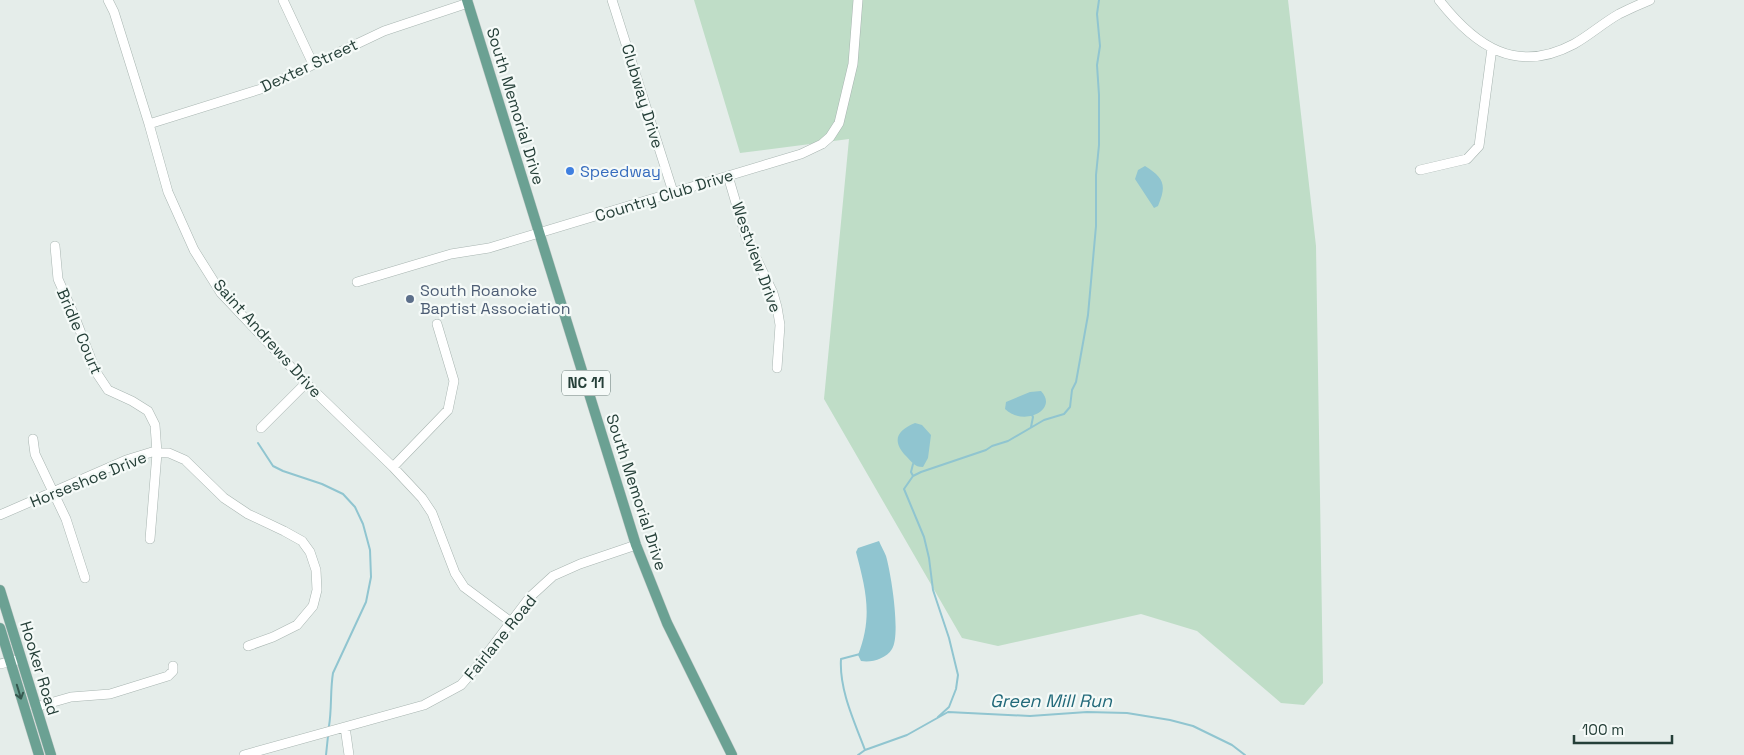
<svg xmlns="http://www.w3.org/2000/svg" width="1744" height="755" viewBox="0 0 1744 755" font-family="'Space Grotesk',sans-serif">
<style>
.green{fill:#bfddc7}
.water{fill:#90c5d0}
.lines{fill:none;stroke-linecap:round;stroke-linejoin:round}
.stream{stroke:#90c5d0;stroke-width:2}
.minor-casing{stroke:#a8b5b1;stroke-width:10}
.major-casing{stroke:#c2c9c7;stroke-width:11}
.minor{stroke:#fff;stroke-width:9}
.major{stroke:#6ba193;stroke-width:10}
.oneway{stroke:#36584f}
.shop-dot{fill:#3f7fe0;stroke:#f5faf8;stroke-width:2}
.service-dot{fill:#5c6f8a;stroke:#f5faf8;stroke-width:2}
.labels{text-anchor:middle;stroke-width:4.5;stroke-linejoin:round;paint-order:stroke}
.shield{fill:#f5faf8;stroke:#637772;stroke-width:1}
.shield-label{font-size:15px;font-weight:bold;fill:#253f38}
.street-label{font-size:16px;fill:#253f38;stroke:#f5faf8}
.shop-label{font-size:16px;fill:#366cbe;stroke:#f5faf8;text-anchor:start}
.service-label{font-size:16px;fill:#4e5e75;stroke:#f5faf8;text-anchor:start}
.water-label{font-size:18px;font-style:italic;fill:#216979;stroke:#f5faf8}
</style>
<rect width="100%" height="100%" fill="#e5edea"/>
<path class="green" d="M694 0H1288L1316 246 1323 683 1304 705 1281 703 1197 631 1141 614 998 646 962 638 824 399 849 139 740 153Z"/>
<path class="water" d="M1145 166C1164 178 1167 185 1158 206L1154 208 1135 179 1138 170Z
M1041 391C1059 410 1024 427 1005 409L1006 402 1030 392Z
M915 423 922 425 931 435 928 458 923 467C914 467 912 462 906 456 892 441 896 431 915 423Z
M879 541C881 546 884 551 886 556 891 573 901 635 892 649 886 659 871 663 861 661L858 655C873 617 866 590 856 552L858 548Z"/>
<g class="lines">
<path class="stream" d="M1031 427 1033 417 1032 415
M258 443 273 466 283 471 322 484 343 494 355 507 363 524 370 550 371 577 366 602 333 673C330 691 332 708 329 726
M913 464 911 472 913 476
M860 654 841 659C839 689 854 721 865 750
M938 717 949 707 956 689 958 675 949 638 933 590 929 558 924 537 904 489 913 476 921 472 986 450 992 446 1008 441 1044 420 1064 414 1070 407 1072 390 1076 382 1088 315 1096 226V175L1099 145V95L1097 65 1100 46 1097 14 1099 0
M326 755 328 736
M858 755 865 750 907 735 948 712 1030 716 1087 712 1127 713 1170 720 1193 726 1232 745 1245 755"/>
<defs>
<path id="minor" d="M108 0 114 12 149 124 168 192 194 250 221 293 306 383 393 467 422 498 432 513 455 573 464 587 511 622
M283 0 313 64
M612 0 673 192
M1439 0C1475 46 1516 75 1574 44 1590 35 1603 23 1619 14 1629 9 1640 4 1650 0
M149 124 264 88 384 31 468 3
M1420 170 1467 159 1479 146 1492 48
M728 176 746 237 773 293 777 307 780 325 777 368
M55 246 58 279 74 315 96 372 108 390 132 401 148 411 155 425 157 453 150 539
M357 282 451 254 489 248 801 154 822 144 830 137 839 123 853 64 858 0
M261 428 306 383
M33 439 35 454 66 519 85 578
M393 467 448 410 454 381 437 324
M0 515 126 460 152 452 169 453 185 460 224 498 248 514 284 531 302 541 310 552 316 570 317 590 313 606 297 625 273 637 248 646
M0 664 17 660
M36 707 71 697 110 694 168 676 173 671V666
M345 727 349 755
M244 755 424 705 461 685 480 663 530 597 553 576 580 564 636 545"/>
<path id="major" d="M467 0 636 545 667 623 732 755
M0 590 51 755
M0 628 39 755"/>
</defs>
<use href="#minor" class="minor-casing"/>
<use href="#major" class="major-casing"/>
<use href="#minor" class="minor"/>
<use href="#major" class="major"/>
</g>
<defs><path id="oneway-shaft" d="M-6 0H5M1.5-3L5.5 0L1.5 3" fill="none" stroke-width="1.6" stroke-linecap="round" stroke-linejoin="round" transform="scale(1.25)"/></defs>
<use class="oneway" href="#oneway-shaft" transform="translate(19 692) rotate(73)"/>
<circle class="shop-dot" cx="570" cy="171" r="5"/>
<circle class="service-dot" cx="410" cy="299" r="5"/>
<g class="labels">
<rect class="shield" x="562" y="370.5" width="48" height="25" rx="4"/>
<g class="shield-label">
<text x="586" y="388">NC 11</text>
</g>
<g class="street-label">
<text transform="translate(309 65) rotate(-25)" y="6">Dexter Street</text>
<text transform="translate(643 96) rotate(73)" y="6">Clubway Drive</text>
<text transform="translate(516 106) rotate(73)" y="6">South Memorial Drive</text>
<text transform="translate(664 195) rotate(-17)" y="6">Country Club Drive</text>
<text transform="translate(757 257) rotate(70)" y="6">Westview Drive</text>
<text transform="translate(80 331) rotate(67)" y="6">Bridle Court</text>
<text transform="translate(268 338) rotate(48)" y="6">Saint Andrews Drive</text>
<text transform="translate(88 479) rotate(-22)" y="6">Horseshoe Drive</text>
<text transform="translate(637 492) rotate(72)" y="6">South Memorial Drive</text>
<text transform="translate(500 637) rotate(-51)" y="6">Fairlane Road</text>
<text transform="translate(40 668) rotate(73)" y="6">Hooker Road</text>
</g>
<g class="shop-label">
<text x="580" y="177">Speedway</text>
</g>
<g class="service-label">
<text x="420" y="296">South Roanoke<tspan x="420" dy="18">Baptist Association</tspan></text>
</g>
<g class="water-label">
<text x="1051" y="707">Green Mill Run</text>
</g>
</g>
<path d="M1574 735v8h98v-8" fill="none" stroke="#253f38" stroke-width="2.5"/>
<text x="1582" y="735" font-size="15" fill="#253f38" stroke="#f5faf8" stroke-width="4" paint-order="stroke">100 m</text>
</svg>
